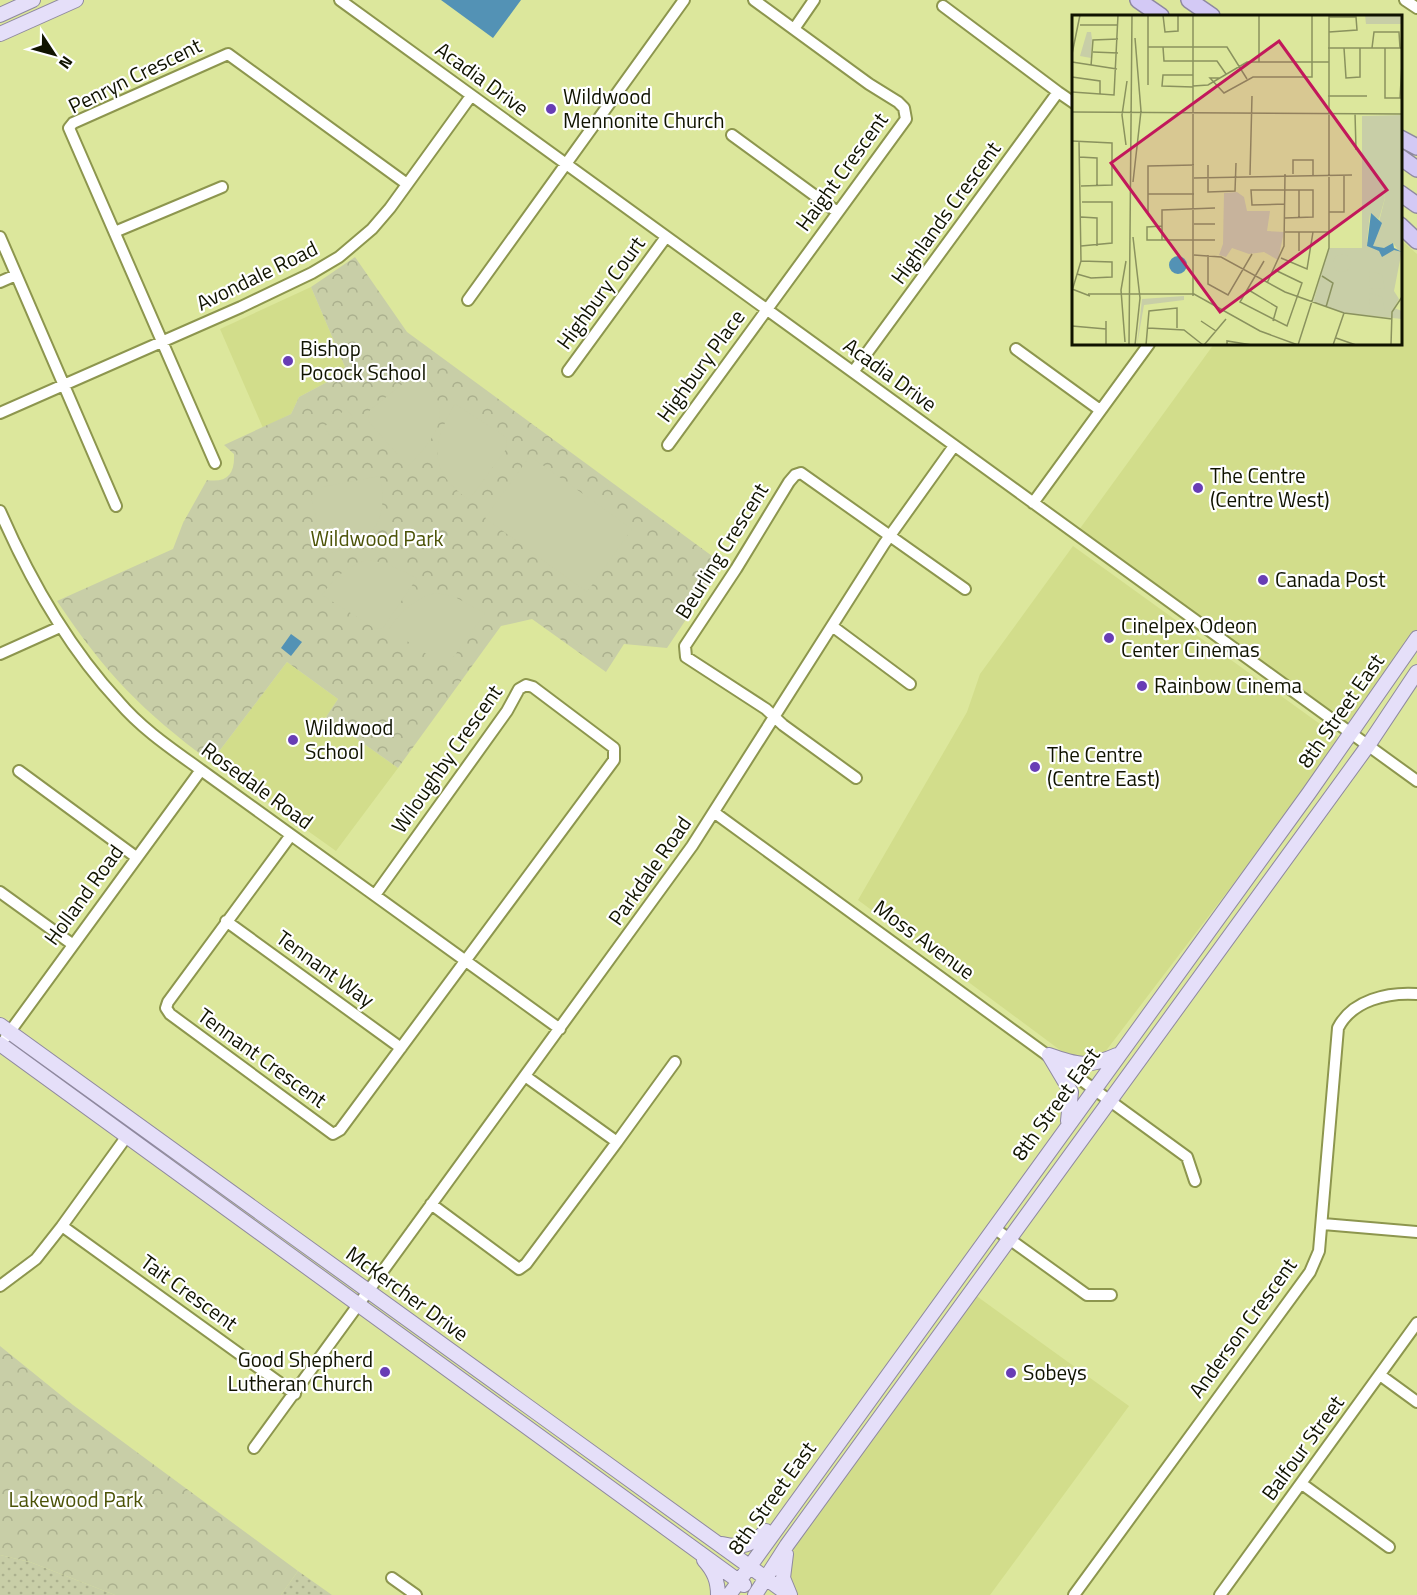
<svg xmlns="http://www.w3.org/2000/svg" width="1417" height="1595" viewBox="0 0 1417 1595" font-family="'Titillium Web',sans-serif">
<style>
.built{fill:#d2dd8b}
.grass{fill:url(#grass-dots)}
.forest{fill:url(#forest-crowns)}
.pitch{fill:#c8cea7}
.water{fill:#5392b5}
.lines{fill:none;stroke-linecap:round;stroke-linejoin:round}
.minor-casing{stroke:#8d964e;stroke-width:14}
.major-casing{stroke:#8f899f;stroke-width:16}
.highway-casing{stroke:#8f899f;stroke-width:18}
.minor{stroke:#fff;stroke-width:10}
.major{stroke:#e5dff9;stroke-width:14}
.highway{stroke:#d3c9f5;stroke-width:15}
.poi-dot{fill:#683db5;stroke:#fff;stroke-width:2}
.labels{text-anchor:middle;stroke-width:4.5;stroke-linejoin:round;paint-order:stroke}
.street-label{font-size:21px;fill:#101300;stroke:#fff}
.poi-label{font-size:21px;fill:#101300;stroke:#fff;text-anchor:start}
.park-label{font-size:21px;fill:#4c5308;stroke:#fff}
.inset-road{fill:none;stroke:#8a925e;stroke-width:1.5}
.view{fill:#c2185b;fill-opacity:0.15;stroke:#c2185b;stroke-width:3}
.inset-edge{fill:none;stroke:#101300;stroke-width:3}
</style>
<defs>
<pattern id="grass-dots" width="8" height="8" patternUnits="userSpaceOnUse" patternTransform="scale(1.5)"><rect width="8" height="8" fill="#c8cea7"/><path d="M2 2h.1M6 6h.1" fill="none" stroke="#abb08e" stroke-width="1.8" stroke-linecap="round"/></pattern>
<pattern id="forest-crowns" width="20" height="18" patternUnits="userSpaceOnUse" patternTransform="scale(1.5)"><rect width="20" height="18" fill="#c8cea7"/><path d="M2 6a3 3 0 1 1 6 0M12 15a3 3 0 1 1 6 0" fill="none" stroke="#abb08e"/></pattern>
</defs>
<rect width="100%" height="100%" fill="#dce79c"/>
<path class="built" d="M1401 240 1417 254V638L1350 734 1076 534 1214 344H1400Z
M311 287 345 367 327 382 299 397 291 414 263 428 220 329Z
M1073 546 1345 742 1336 749 1105 1052 1092 1059 1068 1056 858 900 967 712 980 674Z
M287 662 338 699 326 717 398 768 336 851 211 762Z
M971 1292 1129 1406 990 1595H790L787 1545Z"/>
<path class="grass" d="M0 1555 30 1562 115 1595H0Z
M298 1571 332 1595H281Z"/>
<path class="forest" d="M355 257 407 332 723 564 667 648 624 644 606 672 532 619 501 626 398 768 326 717 338 699 287 662 211 762C142 711 105 673 57 601L173 549 183 523 207 480C227 483 235 474 234 454L224 445 291 414 299 397 327 382 345 367 311 287Z
M0 1346 73 1405 298 1571 281 1595H115L30 1562 0 1555Z"/>
<path class="pitch" d="M420 370C452 410 442 433 408 466L368 421 370 410Z
M455 404 506 437 507 448 469 500C428 470 431 445 455 404Z
M346 409 353 417 330 436 324 427Z
M530 456 632 529 587 592 485 518Z
M380 476C390 526 370 542 325 555L311 497 317 488Z
M368 560 385 563 417 578 383 628 376 629 322 595C334 578 348 565 368 560Z
M436 593 453 596 485 613 450 662 440 663 389 629C401 611 415 598 436 593Z"/>
<path class="water" d="M441 0H521L493 38Z
M291 634 302 642 291 656 281 648Z"/>
<g class="lines">
<defs>
<path id="minor" d="M340 0 1417 781
M1405 0 1417 8
M943 6 1058 92
M794 29 814 0
M732 135 836 211
M117 231 222 187
M0 237 116 506
M0 282 16 275
M468 300 684 0
M1016 349 1100 410
M568 371 666 237
M853 372 1058 92 1074 103
M0 413 241 307 312 273 339 257 372 229 390 208 471 96
M668 445 906 119 904 108 898 102 869 84 754 0
M215 463 69 128 73 123 228 54 407 184
M1033 503 1149 344
M0 511C30 580 67 646 119 702 142 729 172 749 201 770L560 1029
M832 626 910 684
M0 654 60 627
M19 771 136 857
M856 778 783 725 766 709 686 657 685 646 736 569 789 482 795 475 801 473 965 589
M715 813 1187 1157 1195 1181
M291 835 168 1002 166 1008 170 1014 333 1134 340 1130 614 760V748L533 687 526 685 519 689 507 711 375 895
M0 892 72 944
M226 921 401 1048
M6 1037 201 770
M127 1136 62 1226 295 1394
M617 1142 675 1062
M431 1204 519 1269 526 1264 617 1142 525 1076
M1323 1224 1417 1232
M994 1228 1087 1295H1111
M0 1286 36 1259 62 1226
M1380 1375 1417 1402
M254 1448 692 846 884 544 954 446
M1302 1484 1389 1547
M392 1578 416 1595
M1074 1595 1310 1272 1319 1251 1338 1028C1352 1000 1388 992 1417 994
M1220 1595 1417 1323"/>
<path id="major" d="M0 15 33 0
M0 34 76 0
M0 1025 789 1595
M0 1044 744 1585
M1049 1055 1071 1092 1068 1121
M1049 1055C1077 1065 1088 1068 1117 1055
M722 1544C741 1549 751 1545 766 1531
M786 1554 783 1578 790 1595
M704 1560C714 1571 718 1581 718 1595
M729 1595 1309 793 1417 638
M755 1595 787 1545 1367 747 1417 672"/>
<path id="highway" d="M1138 0 1161 16
M1189 0 1212 16
M1400 138 1417 147
M1400 157 1417 169
M1400 193 1417 205
M1400 225 1417 241"/>
</defs>
<use href="#minor" class="minor-casing"/>
<use href="#major" class="major-casing"/>
<use href="#highway" class="highway-casing"/>
<use href="#minor" class="minor"/>
<use href="#major" class="major"/>
<use href="#highway" class="highway"/>
</g>
<g class="poi-dot">
<circle cx="551" cy="109" r="6"/>
<circle cx="288" cy="361" r="6"/>
<circle cx="1198" cy="488" r="6"/>
<circle cx="1263" cy="580" r="6"/>
<circle cx="1109" cy="638" r="6"/>
<circle cx="1142" cy="686" r="6"/>
<circle cx="293" cy="740" r="6"/>
<circle cx="1035" cy="767" r="6"/>
<circle cx="385" cy="1372" r="6"/>
<circle cx="1011" cy="1373" r="6"/>
</g>
<g class="labels">
<g class="street-label">
<text transform="translate(135 76) rotate(-26)" y="7">Penryn Crescent</text>
<text transform="translate(482 79) rotate(36)" y="7">Acadia Drive</text>
<text transform="translate(842 172) rotate(-54)" y="7">Haight Crescent</text>
<text transform="translate(946 213) rotate(-54)" y="7">Highlands Crescent</text>
<text transform="translate(257 276) rotate(-26)" y="7">Avondale Road</text>
<text transform="translate(601 293) rotate(-54)" y="7">Highbury Court</text>
<text transform="translate(701 366) rotate(-54)" y="7">Highbury Place</text>
<text transform="translate(890 375) rotate(36)" y="7">Acadia Drive</text>
<text transform="translate(722 551) rotate(-58)" y="7">Beurling Crescent</text>
<text transform="translate(1341 711) rotate(-55)" y="7">8th Street East</text>
<text transform="translate(447 759) rotate(-55)" y="7">Wiloughby Crescent</text>
<text transform="translate(257 786) rotate(36)" y="7">Rosedale Road</text>
<text transform="translate(650 871) rotate(-55)" y="7">Parkdale Road</text>
<text transform="translate(84 895) rotate(-54)" y="7">Holland Road</text>
<text transform="translate(924 940) rotate(36)" y="7">Moss Avenue</text>
<text transform="translate(325 969) rotate(36)" y="7">Tennant Way</text>
<text transform="translate(262 1058) rotate(36)" y="7">Tennant Crescent</text>
<text transform="translate(1056 1104) rotate(-54)" y="7">8th Street East</text>
<text transform="translate(189 1293) rotate(36)" y="7">Tait Crescent</text>
<text transform="translate(407 1294) rotate(36)" y="7">McKercher Drive</text>
<text transform="translate(1243 1328) rotate(-54)" y="7">Anderson Crescent</text>
<text transform="translate(1303 1448) rotate(-54)" y="7">Balfour Street</text>
<text transform="translate(772 1498) rotate(-54)" y="7">8th Street East</text>
</g>
<g class="poi-label">
<text x="563" y="104">Wildwood<tspan x="563" dy="24">Mennonite Church</tspan></text>
<text x="300" y="356">Bishop<tspan x="300" dy="24">Pocock School</tspan></text>
<text x="1210" y="483">The Centre<tspan x="1210" dy="24">(Centre West)</tspan></text>
<text x="1275" y="587">Canada Post</text>
<text x="1121" y="633">Cinelpex Odeon<tspan x="1121" dy="24">Center Cinemas</tspan></text>
<text x="1154" y="693">Rainbow Cinema</text>
<text x="305" y="735">Wildwood<tspan x="305" dy="24">School</tspan></text>
<text x="1047" y="762">The Centre<tspan x="1047" dy="24">(Centre East)</tspan></text>
<text x="373" y="1367" text-anchor="end">Good Shepherd<tspan x="373" dy="24">Lutheran Church</tspan></text>
<text x="1023" y="1380">Sobeys</text>
</g>
<g class="park-label">
<text x="377" y="546">Wildwood Park</text>
<text x="76" y="1507">Lakewood Park</text>
</g>
</g>
<g transform="translate(1072 15)">
<rect width="330" height="330" fill="#dce79c"/>
<path d="M330 100V235L327 236 321 228 312 233 301 231 313 183 305 146H290V101Z" fill="#c8cea7"/>
<path d="M293 0H330V9H294ZM15 17H19L20 24 19 43 8 41ZM306 145 313 183 307 204 298 199 295 227 308 233 321 228 322 233 330 235 322 276 327 284 322 293 330 296V304L272 298 241 287 257 233H290V146ZM165 177 172 182 175 196H198L195 216 212 217 206 245 192 237 177 239 160 233 154 242 147 240 151 229 152 178ZM112 281V285L72 290 65 330 70 284Z" fill="#c8cea7"/>
<path d="M261 248a9 9 0 1 1 18 0a9 9 0 1 1-18 0ZM298 255 310 260 313 274 297 273ZM297 278 310 282 313 296 298 295Z" fill="#c8cea7"/>
<path d="M299 198 310 208 301 231 312 233 321 228 322 233 330 237 322 235 310 242 307 236 295 231ZM97 250a9 9 0 1 1 18 0a9 9 0 1 1-18 0Z" fill="#5392b5"/>
<path class="inset-road" d="M91 0 93 17 106 16V0M187 0V47M257 2H284L285 15 257 17M8 10H46M76 32H155L175 64M91 32 92 46H145L154 59M256 33H330M272 33 274 63 288 62V33M300 33 302 17H327L328 33M313 33V83H330M21 37 46 38M0 39 8 0M0 47 45 54M19 51 21 25 46 24M121 60H91L90 71 121 72M0 62 28 66V80M148 63H138L152 78 181 62H240V0M76 70V0M121 71 136 70 175 47H257M0 77 42 80 46 0M256 81H295M328 83 330 49M0 97 330 99M283 98 284 135M0 126 40 128V170L9 171M54 130 50 100 55 66M7 142 25 143V171M122 150 76 151V179H122M136 150V177L163 176 164 148M221 159V145H241V160M178 160 180 81M122 163 280 160M61 167 69 96 63 23M213 189 180 190 179 175H241V202L213 203M76 197V179M257 197H272V160M9 202 25 203V231M227 203V175M122 209H143M90 211 75 212V225H90M213 217H257M61 222 68 283 63 330M143 225H90V195L143 193M9 231 40 228V187H10M227 236V217M122 240 149 242 213 277 272 298 320 304M136 240V269L156 280 180 239M209 243 235 254 241 217M192 246 168 287 215 311 230 268 203 255M5 259 19 263 40 262V247L9 246M250 261 261 268 254 292M195 268 212 231 213 159M0 274 18 281M175 274 205 292 201 306M0 276 9 246 7 126M16 279H122L188 316 226 330 257 233V0M121 281V0M34 306V330M129 306 144 316M0 311 34 314M76 313 112 315 131 330M264 323 284 330M53 327 49 275 54 246M57 330 60 0M74 330 77 296 105 293V313M132 330 154 304M155 330V326L180 330M261 330 272 298M319 330 320 297 330 282"/>
<path class="view" d="M207 26 315 175 148 297 39 148Z"/>
<rect width="330" height="330" class="inset-edge"/>
</g>
<g transform="translate(54 54) rotate(126)" stroke="#ffffff" stroke-width="4.5" paint-order="stroke">
<path d="M0-4.5L10 22L0 15L-10 22Z" fill="#101300"/>
<text y="-9" font-size="16" font-weight="bold" text-anchor="middle" fill="#101300">N</text>
</g>
</svg>
